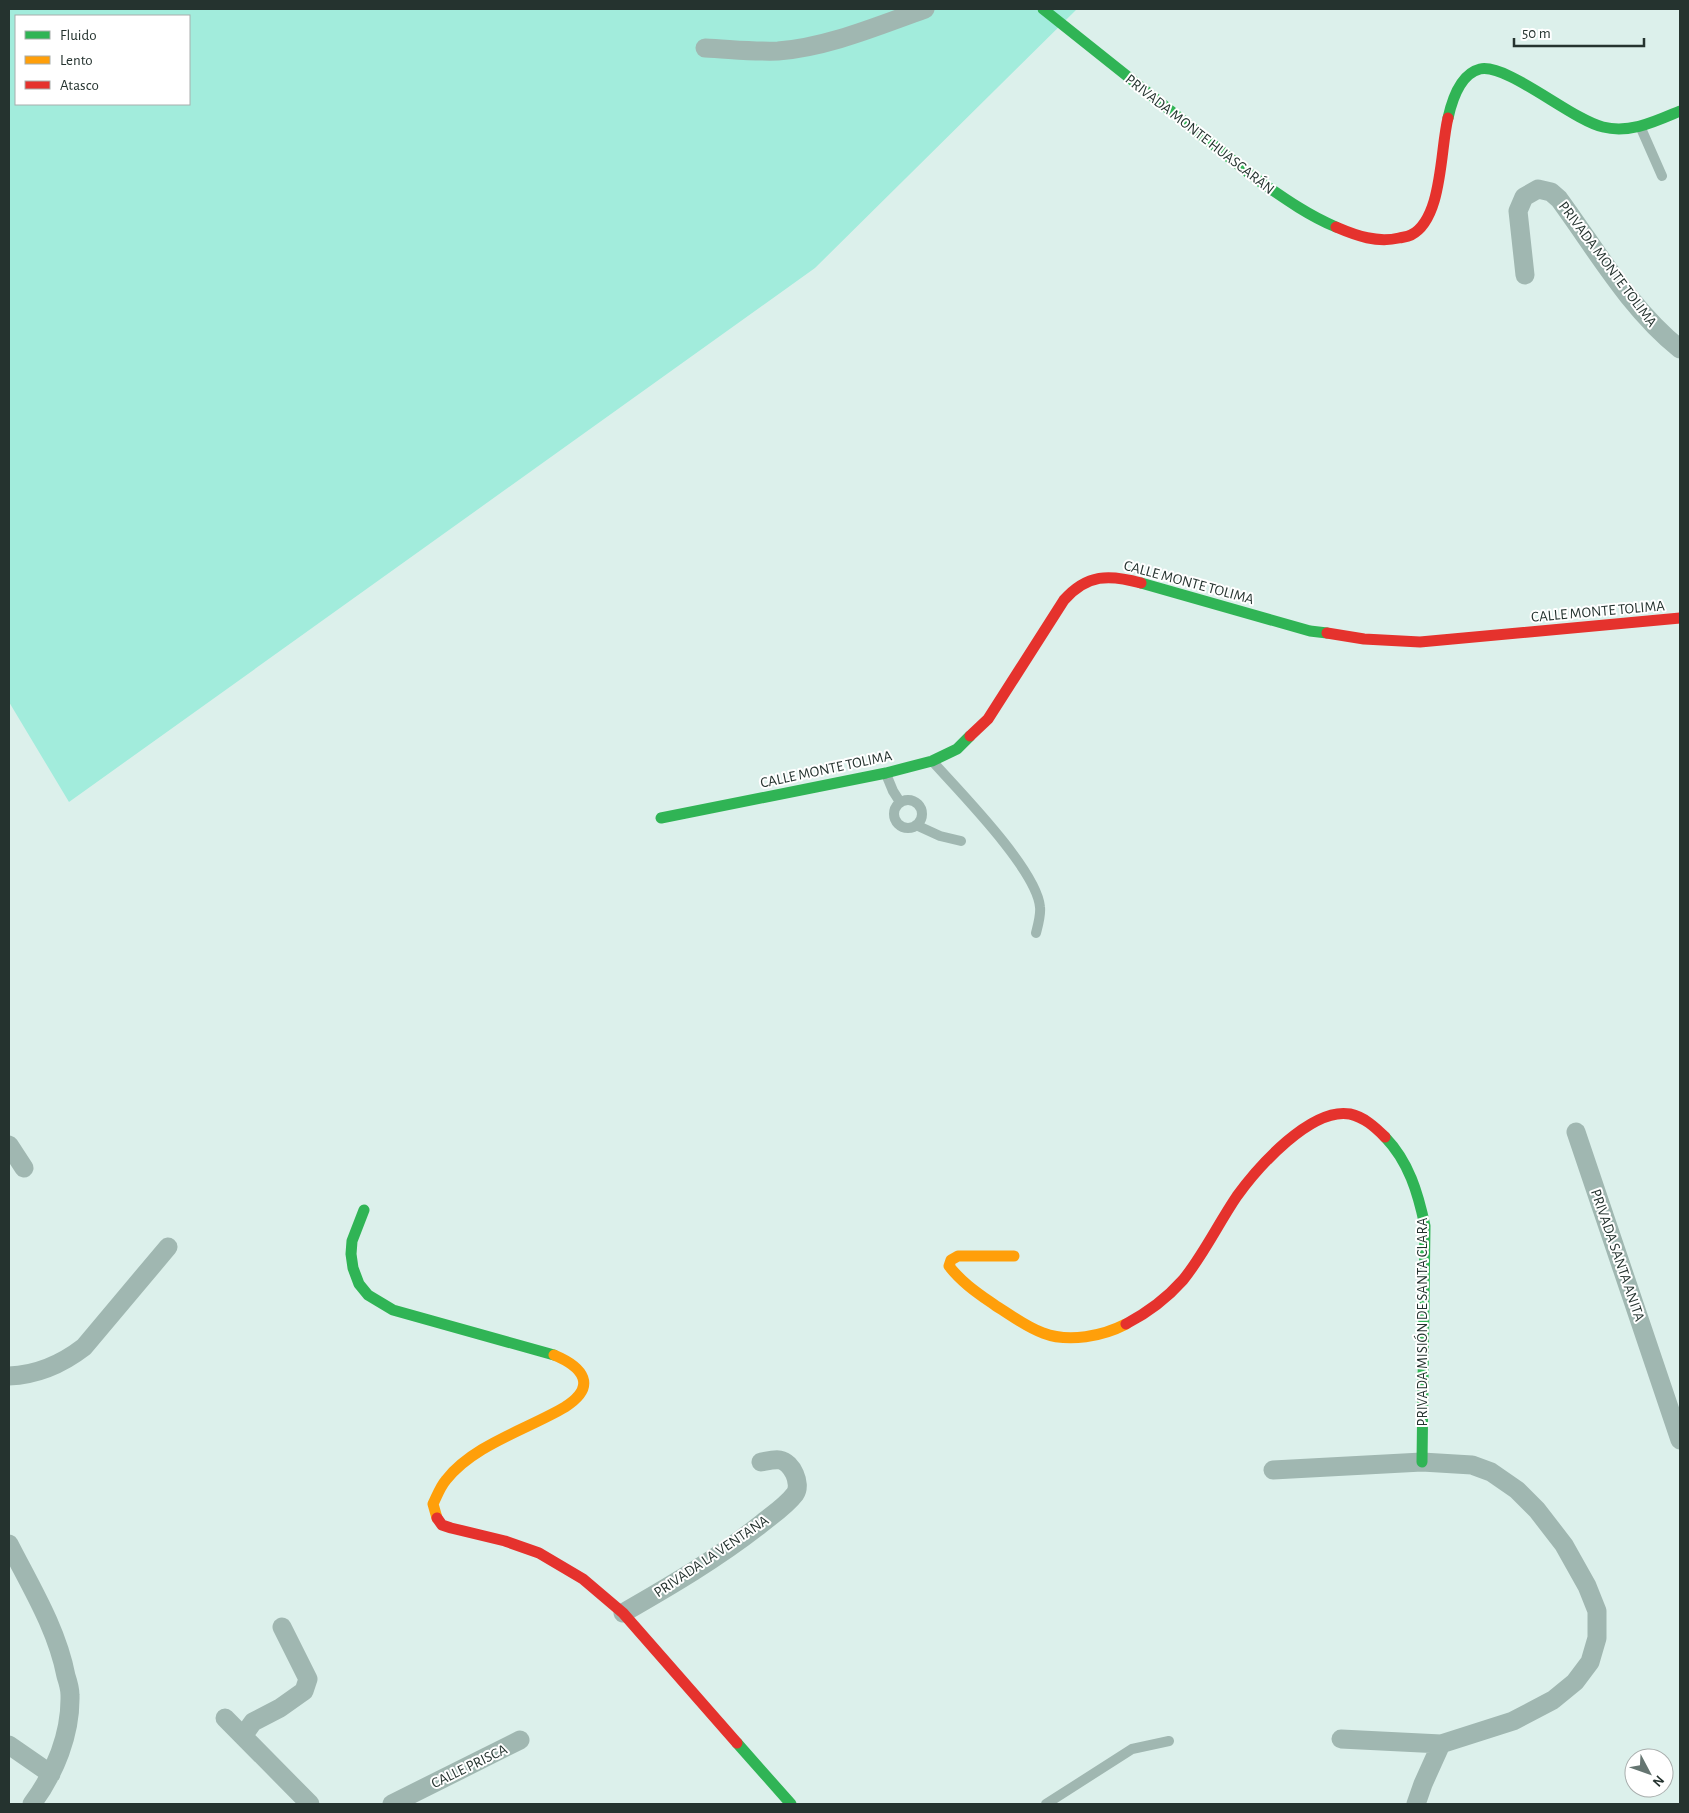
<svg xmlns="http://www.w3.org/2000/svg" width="1689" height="1813" viewBox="0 0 1689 1813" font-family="'Alegreya Sans',sans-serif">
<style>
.green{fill:#a2ecdc;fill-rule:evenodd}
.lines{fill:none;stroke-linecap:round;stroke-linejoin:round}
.lane{stroke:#a0b7b1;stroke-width:10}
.street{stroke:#a0b7b1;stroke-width:19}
.fast{stroke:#30b455;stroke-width:11}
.slow{stroke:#ff9f0a;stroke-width:11}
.jam{stroke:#e5322d;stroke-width:11}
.labels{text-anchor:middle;stroke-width:4;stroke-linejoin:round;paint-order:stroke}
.street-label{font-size:15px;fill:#25332f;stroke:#fff}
</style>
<rect width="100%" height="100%" fill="#dcf0eb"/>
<path class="green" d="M9 9H1077L815 268 69 802 9 702ZM16 16H189V104H16Z"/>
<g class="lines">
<path class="lane" d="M1640 126 1662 176
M933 762C959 791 1037 870 1040 907 1041 915 1038 925 1036 933
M886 774 893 791 900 802
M894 814a14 14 0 1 1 28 0a14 14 0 1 1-28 0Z
M916 825 940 836 961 841
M1046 1804 1132 1749 1169 1741"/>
<path class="street" d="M705 48C729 49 754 52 778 51 828 47 877 26 925 9
M1525 275 1518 211 1524 197 1538 189 1551 192 1559 199C1597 251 1630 309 1680 349
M1576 1132 1680 1440
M9 1145 24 1168
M9 1376C36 1375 62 1364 84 1347L168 1247
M1273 1470 1422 1462 1472 1465 1491 1472 1517 1490 1537 1510 1564 1545 1587 1586 1597 1611V1638L1590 1662 1575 1682 1553 1700 1513 1721 1441 1744 1341 1739
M9 1544C31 1587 57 1629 66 1676 68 1682 70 1689 70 1695 71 1734 55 1773 32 1804
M623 1613C670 1586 718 1558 761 1524 772 1515 786 1506 795 1494 802 1484 792 1462 780 1460 774 1459 767 1461 761 1462
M225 1718 310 1804
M243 1736 253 1722 280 1708 304 1691 308 1679 282 1627
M9 1745 51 1774
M392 1804 520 1740
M1416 1804 1423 1784 1441 1744"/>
<path class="fast" d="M1043 9 1255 178C1281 196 1307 215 1336 227
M1448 118C1452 100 1460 74 1480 69 1507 63 1572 120 1603 127 1630 134 1656 121 1680 111
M1141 583 1310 631 1327 633
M661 818 886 773 932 761 957 749 970 736
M1385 1137C1409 1162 1418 1193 1425 1226L1422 1462
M364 1210 352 1241 351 1254 353 1268 359 1284 368 1295 393 1310 554 1355
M737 1743 791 1804"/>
<path class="slow" d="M1014 1256H958L951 1260 949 1266C962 1283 979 1294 996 1306 1011 1315 1026 1327 1043 1333 1069 1343 1103 1336 1126 1324
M437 1518 433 1504C437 1496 440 1487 446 1480 473 1445 528 1429 565 1407 598 1386 583 1367 554 1355"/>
<path class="jam" d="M1336 227C1357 236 1377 243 1399 238 1403 237 1407 237 1411 235 1443 219 1440 149 1448 118
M1327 633 1364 639 1420 642 1680 618
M970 736 988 719 1064 600C1087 574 1109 574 1141 583
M1126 1324C1147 1313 1167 1298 1183 1280 1204 1254 1218 1224 1237 1196 1258 1167 1311 1107 1350 1114 1364 1117 1375 1127 1385 1137
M437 1518 442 1525 451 1528 505 1541 539 1553 583 1579 623 1613 737 1743"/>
</g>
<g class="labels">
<g class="street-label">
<text transform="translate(1200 134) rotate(38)" y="5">PRIVADA MONTE HUASCARÁN</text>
<text transform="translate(1608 264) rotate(53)" y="5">PRIVADA MONTE TOLIMA</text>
<text transform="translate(1189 582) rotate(15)" y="5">CALLE MONTE TOLIMA</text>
<text transform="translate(1598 611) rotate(-5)" y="5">CALLE MONTE TOLIMA</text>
<text transform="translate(826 769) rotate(-12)" y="5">CALLE MONTE TOLIMA</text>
<text transform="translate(1618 1255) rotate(71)" y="5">PRIVADA SANTA ANITA</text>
<text transform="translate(1422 1322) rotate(-90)" y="5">PRIVADA MISIÓN DE SANTA CLARA</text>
<text transform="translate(711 1556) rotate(-34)" y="5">PRIVADA LA VENTANA</text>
<text transform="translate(469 1766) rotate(-26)" y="5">CALLE PRISCA</text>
</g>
</g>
<rect width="1689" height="1813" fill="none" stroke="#25332f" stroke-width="20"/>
<rect x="15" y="15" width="175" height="90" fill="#ffffff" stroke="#a8adac"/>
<rect x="25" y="31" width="25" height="8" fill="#30b455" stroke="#a8adac"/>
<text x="60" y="40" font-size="15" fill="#25332f">Fluido</text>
<rect x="25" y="56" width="25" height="8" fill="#ff9f0a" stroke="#a8adac"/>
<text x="60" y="65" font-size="15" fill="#25332f">Lento</text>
<rect x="25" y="81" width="25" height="8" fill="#e5322d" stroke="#a8adac"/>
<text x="60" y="90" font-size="15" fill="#25332f">Atasco</text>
<g transform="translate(1649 1773) rotate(131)"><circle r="24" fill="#ffffff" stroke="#a8adac"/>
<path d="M0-4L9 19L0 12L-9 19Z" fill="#657571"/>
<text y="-8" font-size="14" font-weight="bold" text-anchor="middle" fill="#25332f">N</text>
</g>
<path d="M1514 38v8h130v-8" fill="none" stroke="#25332f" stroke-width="2.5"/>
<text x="1522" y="38" font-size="15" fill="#25332f" stroke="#ffffff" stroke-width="4" paint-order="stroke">50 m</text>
</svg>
